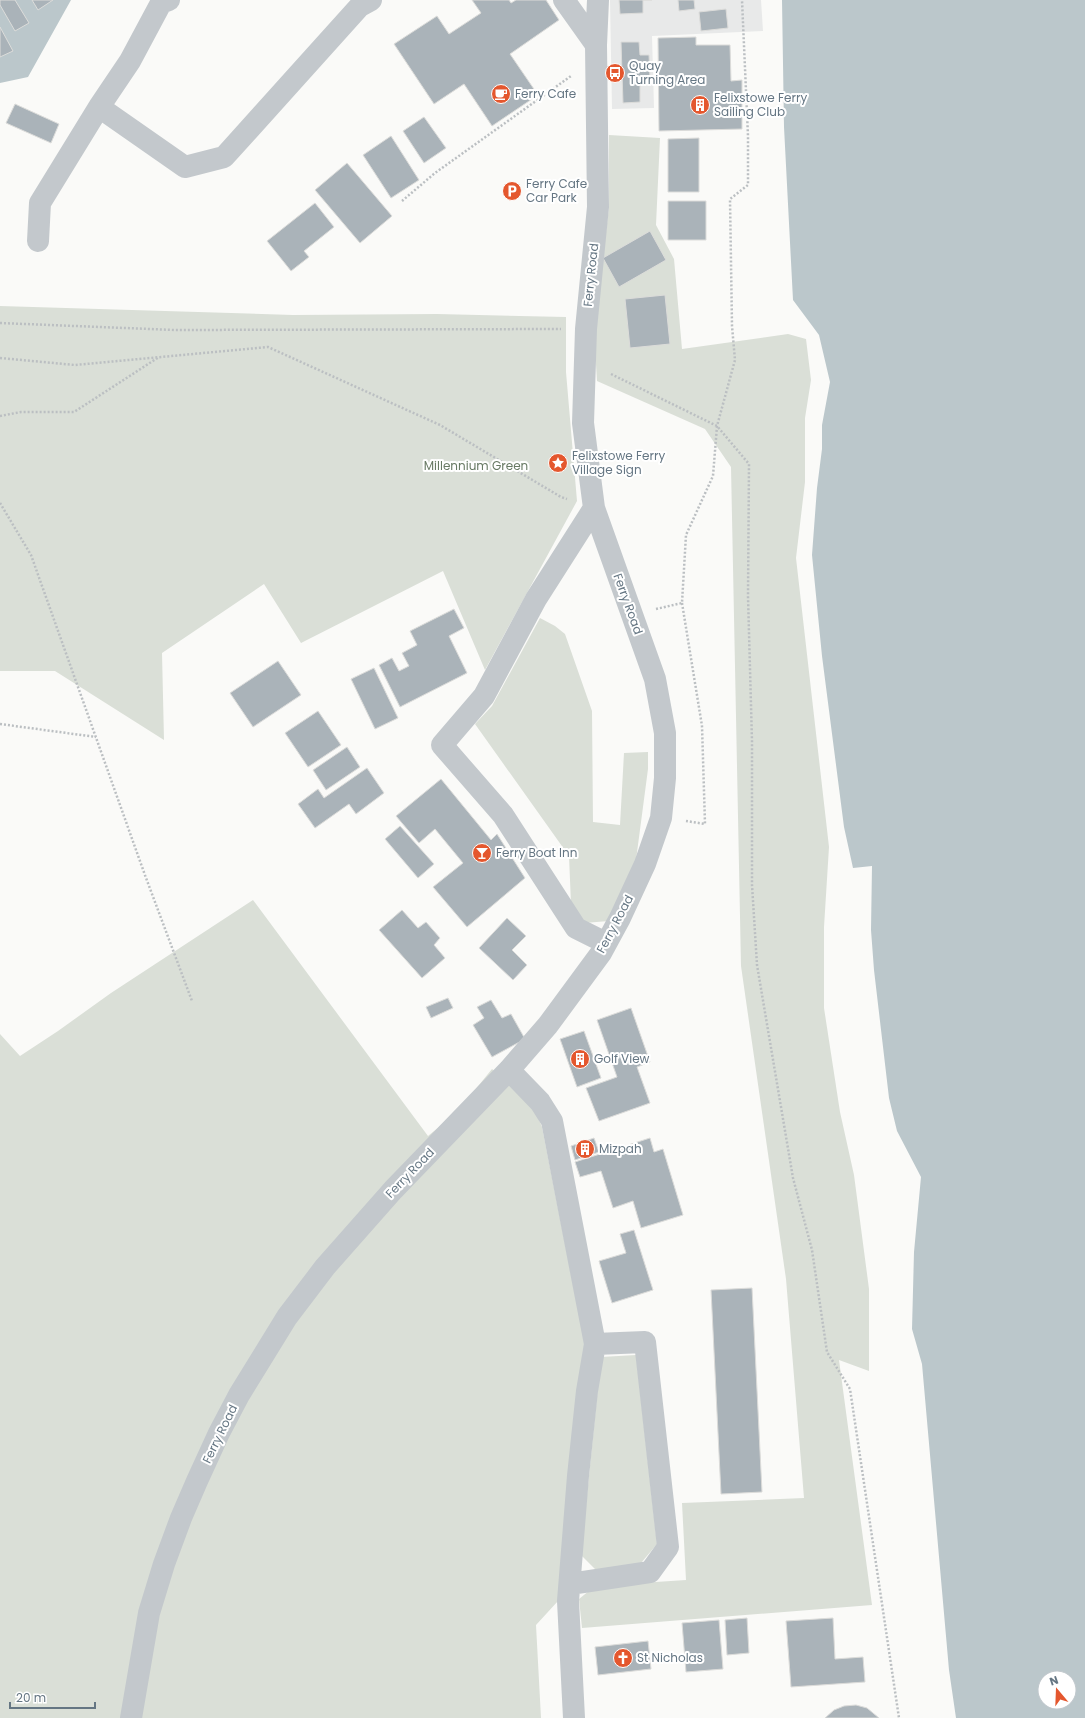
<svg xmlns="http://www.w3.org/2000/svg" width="1085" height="1718" viewBox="0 0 1085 1718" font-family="Poppins,sans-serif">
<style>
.built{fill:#e8e9e9}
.green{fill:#dadfd7}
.water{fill:#bbc7cb;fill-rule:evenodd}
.building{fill:#aab3b9;stroke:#dcdcda}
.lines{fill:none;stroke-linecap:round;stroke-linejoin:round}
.path{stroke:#bbbfc2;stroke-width:2.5;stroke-dasharray:2 2;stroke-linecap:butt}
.minor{stroke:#c3c8cc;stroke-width:22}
.labels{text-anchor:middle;stroke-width:4;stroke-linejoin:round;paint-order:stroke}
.poi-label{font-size:12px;fill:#657683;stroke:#fff;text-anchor:start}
.street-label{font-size:12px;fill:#657683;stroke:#fff}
.park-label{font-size:12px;fill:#687a64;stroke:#fff}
</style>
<rect width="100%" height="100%" fill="#fafaf8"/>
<path class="built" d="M610 0H761L763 31 652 36 654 108 612 109Z"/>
<path class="green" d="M609 135 660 138 656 225 674 259 682 349 788 334 806 339 811 380 805 418V482L796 558 829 847 824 927V1008L840 1112 854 1175 869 1289V1371L839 1360 872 1605 582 1628 579 1599 595 1586 686 1580 682 1503 804 1498 786 1279 741 966 731 467 705 429 597 381 594 332 609 207Z
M0 306 293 315 437 314 566 317V372L577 501 485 670 443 571 301 643 264 584 162 653 164 740 55 671H0Z
M540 618 555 626 565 634 592 711 593 822 620 825 624 753 648 752V769L636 860 609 921 584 923 571 904 569 856 475 724 492 706Z
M253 900 428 1136 457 1112 492 1069 533 1106 542 1127 585 1345 558 1601 536 1625 541 1718H0V1034L20 1056 58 1031 111 993Z
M636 1355 657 1544 641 1563 596 1570 581 1555 601 1357Z"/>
<path class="water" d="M0 0H71L28 77 0 83Z
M782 0H1085V1718H956L949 1670 922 1364 912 1329 914 1252 921 1177 897 1131 889 1098 874 970 871 930 872 866 853 868 844 827 822 656 812 555 817 488 822 449V425L830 382 819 335 793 300 784 127ZM1045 1678H1069V1702H1045Z"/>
<path class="building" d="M0 0H15L29 23 15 31 0 5Z
M32 0H53L38 10Z
M472 0H509L511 3 516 0H546L559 20 510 54 538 95 492 126 464 84 434 104 394 44 437 16 449 34 481 13Z
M619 0H652H643V13L620 14Z
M678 0H694L695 9 679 11Z
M726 9 728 28 701 31 699 12Z
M0 27 13 51 0 57Z
M696 37V45H730L731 81 742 80V129L659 131 658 38Z
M621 42H639L640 55H649L650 79 640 80V102L623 103Z
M15 104 59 124 51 143 6 123Z
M424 117 446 148 424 163 403 131Z
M391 136 419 180 391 198 363 155Z
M699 138V192H668V139Z
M347 163 392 216 360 243 315 190Z
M668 201H706V240H668Z
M315 203 334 227 304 251 309 257 291 271 267 241Z
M650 231 666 260 619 287 603 258Z
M665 295 670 344 630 348 625 299Z
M454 609 464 628 449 636 467 673 400 707 379 665 392 658 399 671 409 666 402 653 417 645 410 631Z
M278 661 301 695 253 727 230 693Z
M374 668 398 718 375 729 351 679Z
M318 711 341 745 308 767 285 733Z
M347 747 360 767 326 790 313 770Z
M367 768 384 793 356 814 349 804 315 828 298 804 318 789 324 798Z
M441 779 491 840 497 834 525 878 467 927 433 887 463 863 435 829 419 843 396 816Z
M400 826 434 864 418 878 385 839Z
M402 910 418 928 426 922 440 938 434 945 445 958 422 978 379 930Z
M507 918 526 936 512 950 527 965 513 980 479 948Z
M448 998 453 1008 431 1018 426 1007Z
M491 1000 502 1018 511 1014 525 1039 492 1057 473 1025 484 1018 477 1007Z
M631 1008 650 1062 637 1067 650 1103 599 1121 586 1088 617 1077 597 1020Z
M584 1031 601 1078 577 1087 560 1039Z
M594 1138 599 1152 575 1160 571 1146Z
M650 1138 654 1152 663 1149 683 1215 641 1228 633 1201 613 1208 601 1171 580 1177 575 1162Z
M634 1230 653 1290 612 1303 599 1261 626 1253 620 1234Z
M752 1288 762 1492 721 1494 711 1290Z
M747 1618 749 1653 727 1655 725 1620Z
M833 1618 835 1659 863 1657 865 1682 791 1687 786 1621Z
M719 1620 723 1669 686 1672 682 1623Z
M648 1641 651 1669 598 1675 595 1647Z
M856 1705 867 1708 879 1718H825L834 1710 844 1706Z"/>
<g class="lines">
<path class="path" d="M402 201 435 173 571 76
M0 323 175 330 561 329
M0 358 75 365 268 347 440 425 561 497 567 499
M611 374 717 426 749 464 748 596 752 741V885L757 965 793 1178 812 1250 827 1352 850 1389 899 1718
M0 416 21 412H74L159 357
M0 503 31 555 146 878 192 1001
M682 603 702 726 705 824 686 821
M656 609 682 603 686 535 713 476 717 426 735 360 732 326 730 199 748 185V136L742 0
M0 724 96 737"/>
<path class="minor" d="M169 0 161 3 130 61 99 107 185 167 224 157 360 6 371 0
M564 0 596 45
M38 241 40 203 99 107
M594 508 536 599 484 696 442 745 503 815 576 928 606 943
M509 1070 540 1102 552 1121 595 1344 587 1391 578 1476 568 1601 574 1718
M570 1584 650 1572 668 1547 645 1342 595 1344
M131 1718 149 1613 164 1564 181 1518 197 1481 219 1433 239 1395 287 1317 325 1267 393 1190 509 1070 548 1025 601 953 620 918 645 864 661 818 665 778V733L655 679 594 508 583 423 586 329 598 207 596 45 598 0"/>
</g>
<defs>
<symbol id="bus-disc" viewBox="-11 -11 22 22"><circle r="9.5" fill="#e4572e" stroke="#fff"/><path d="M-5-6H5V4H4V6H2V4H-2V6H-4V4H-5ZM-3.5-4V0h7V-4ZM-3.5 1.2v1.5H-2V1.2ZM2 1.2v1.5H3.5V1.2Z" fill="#fff"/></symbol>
<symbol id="cafe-disc" viewBox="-11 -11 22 22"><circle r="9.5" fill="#e4572e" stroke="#fff"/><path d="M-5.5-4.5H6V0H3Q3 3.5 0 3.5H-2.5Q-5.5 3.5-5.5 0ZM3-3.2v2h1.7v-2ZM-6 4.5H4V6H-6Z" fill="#fff"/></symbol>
<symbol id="building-disc" viewBox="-11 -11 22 22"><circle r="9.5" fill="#e4572e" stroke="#fff"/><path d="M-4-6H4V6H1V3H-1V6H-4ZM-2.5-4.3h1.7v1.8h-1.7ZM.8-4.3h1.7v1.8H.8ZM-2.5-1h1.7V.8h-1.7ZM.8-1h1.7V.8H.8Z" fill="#fff"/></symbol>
<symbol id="parking-disc" viewBox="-11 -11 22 22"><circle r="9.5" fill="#e4572e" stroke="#fff"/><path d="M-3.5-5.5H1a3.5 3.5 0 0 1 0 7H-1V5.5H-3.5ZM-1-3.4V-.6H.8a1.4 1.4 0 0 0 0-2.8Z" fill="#fff"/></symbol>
<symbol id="sight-disc" viewBox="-11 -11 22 22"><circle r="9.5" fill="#e4572e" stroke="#fff"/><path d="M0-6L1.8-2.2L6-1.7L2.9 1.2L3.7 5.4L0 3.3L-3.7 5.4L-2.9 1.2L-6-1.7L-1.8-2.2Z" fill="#fff"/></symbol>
<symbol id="bar-disc" viewBox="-11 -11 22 22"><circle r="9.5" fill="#e4572e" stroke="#fff"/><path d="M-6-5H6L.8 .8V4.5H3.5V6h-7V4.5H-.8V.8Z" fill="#fff"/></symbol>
<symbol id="church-disc" viewBox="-11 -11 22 22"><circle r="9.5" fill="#e4572e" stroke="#fff"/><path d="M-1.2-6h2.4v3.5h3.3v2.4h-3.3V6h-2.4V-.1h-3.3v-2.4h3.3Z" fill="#fff"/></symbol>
</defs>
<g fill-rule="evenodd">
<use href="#bus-disc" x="604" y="62" width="22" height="22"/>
<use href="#cafe-disc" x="490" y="83" width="22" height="22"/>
<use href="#building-disc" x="689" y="94" width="22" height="22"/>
<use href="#parking-disc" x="501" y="180" width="22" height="22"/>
<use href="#sight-disc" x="547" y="452" width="22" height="22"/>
<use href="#bar-disc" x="471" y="842" width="22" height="22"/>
<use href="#building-disc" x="569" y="1048" width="22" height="22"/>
<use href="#building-disc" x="574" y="1138" width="22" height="22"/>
<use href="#church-disc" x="612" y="1647" width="22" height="22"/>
</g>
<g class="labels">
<g class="poi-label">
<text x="629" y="70">Quay<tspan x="629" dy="14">Turning Area</tspan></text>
<text x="515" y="98">Ferry Cafe</text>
<text x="714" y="102">Felixstowe Ferry<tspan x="714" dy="14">Sailing Club</tspan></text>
<text x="526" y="188">Ferry Cafe<tspan x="526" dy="14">Car Park</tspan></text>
<text x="572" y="460">Felixstowe Ferry<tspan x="572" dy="14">Village Sign</tspan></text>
<text x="496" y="857">Ferry Boat Inn</text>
<text x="594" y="1063">Golf View</text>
<text x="599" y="1153">Mizpah</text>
<text x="637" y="1662">St Nicholas</text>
</g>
<g class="street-label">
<text transform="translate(591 275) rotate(-84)" y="4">Ferry Road</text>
<text transform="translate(628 604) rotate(70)" y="4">Ferry Road</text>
<text transform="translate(615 924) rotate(-62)" y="4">Ferry Road</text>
<text transform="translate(410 1173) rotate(-46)" y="4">Ferry Road</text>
<text transform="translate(220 1434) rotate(-64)" y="4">Ferry Road</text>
</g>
<g class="park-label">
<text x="476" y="470">Millennium Green</text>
</g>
</g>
<g transform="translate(1057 1690) rotate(341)"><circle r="19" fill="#ffffff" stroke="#c1c8cd"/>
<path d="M0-3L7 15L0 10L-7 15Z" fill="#e4572e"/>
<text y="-6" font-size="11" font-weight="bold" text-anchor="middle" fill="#657683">N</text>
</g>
<path d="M10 1702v6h85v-6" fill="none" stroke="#657683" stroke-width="2"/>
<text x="16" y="1702" font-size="12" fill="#657683" stroke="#ffffff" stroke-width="3" paint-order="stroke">20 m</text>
</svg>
